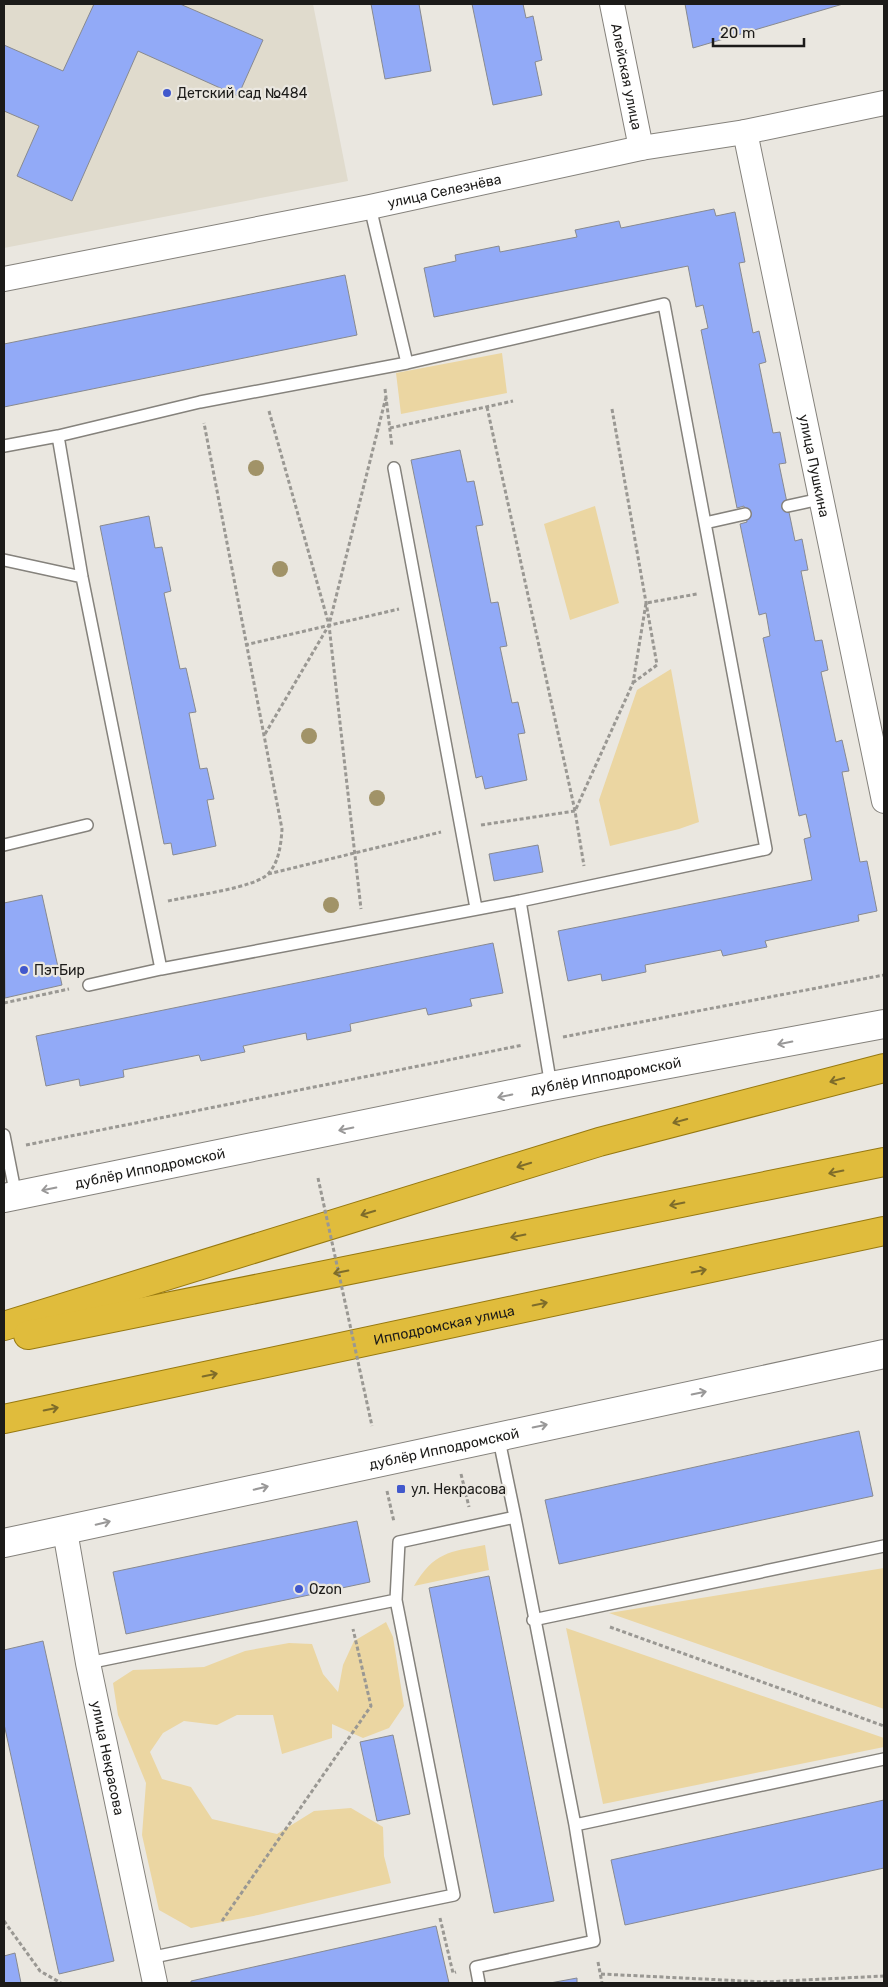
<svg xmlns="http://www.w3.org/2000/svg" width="888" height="1987" viewBox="0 0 888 1987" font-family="Rubik,sans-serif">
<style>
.built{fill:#e0dbcd}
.green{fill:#ebd6a2}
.building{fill:#92aaf7;stroke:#888a90}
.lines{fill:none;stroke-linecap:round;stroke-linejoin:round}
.service-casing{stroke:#85827c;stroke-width:14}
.minor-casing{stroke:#85827c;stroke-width:26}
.tertiary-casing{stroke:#85827c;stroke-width:30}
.trunk-casing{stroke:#977910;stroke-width:30}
.path{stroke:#9a9893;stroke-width:3;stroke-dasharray:4 2.5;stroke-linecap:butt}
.service{stroke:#fff;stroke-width:11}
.minor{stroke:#fff;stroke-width:24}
.tertiary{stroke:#fff;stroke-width:28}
.trunk{stroke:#e0bc3c;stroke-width:28}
.path-bridge{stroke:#9a9893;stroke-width:3;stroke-dasharray:4 2.5;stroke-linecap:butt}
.tree{fill:#a19368}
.oneway{stroke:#999898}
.oneway2{stroke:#7e6c2a}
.poi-dot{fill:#4158cc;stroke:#eae7e0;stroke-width:2}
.labels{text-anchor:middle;stroke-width:4.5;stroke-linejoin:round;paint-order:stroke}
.street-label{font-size:14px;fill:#1c1b19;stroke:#eae7e0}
.poi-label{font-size:14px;fill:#1c1b19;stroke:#eae7e0;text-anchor:start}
</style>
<rect width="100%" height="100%" fill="#eae7e0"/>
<path class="built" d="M4 4H313L348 181 4 248Z"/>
<path class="green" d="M502 353 507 393 401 414 396 373Z
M595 506 619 603 570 620 544 524Z
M671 669 699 822 679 829 610 846 599 800 637 690Z
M485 1545 489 1570 414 1586C434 1552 449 1552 485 1545Z
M884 1568V1709L609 1613Z
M386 1622 393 1637 404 1706 389 1728 363 1738 332 1724V1738L282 1754 273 1715H237L217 1725 184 1721 163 1733 150 1752 162 1779 191 1787 212 1819 277 1834 314 1811 351 1808 383 1827 384 1856 391 1883 258 1915 191 1928 159 1910 142 1835 146 1783 118 1715 113 1683 133 1670 204 1667 245 1651 289 1643 312 1644 323 1674 338 1692 343 1665 354 1641Z
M566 1628 884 1738V1747L603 1804Z"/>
<path class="building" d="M94 4H180L263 40 238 96 138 51 72 201 17 176 39 126 4 111V45L63 71Z
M371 4H419L431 71 385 79Z
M472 4H523L526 18 533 16 542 60 535 62 542 95 493 105Z
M685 4H843L693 48Z
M714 209 716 216 735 212 745 262 739 263 753 333 759 331 766 362 759 364 773 433 780 432 786 463 779 464 795 541 802 539 808 570 801 571 815 641 822 640 828 670 821 672 836 742 842 740 849 771 842 772 860 862 867 861 877 911 858 915 859 921 765 941 767 947 723 956 721 950 645 965 646 972 602 981 601 974 568 981 558 931 812 880 804 839 811 837 806 814 799 816 763 638 770 636 766 613 759 615 740 524 747 522 744 506 737 508 701 330 708 328 703 305 696 307 688 266 434 317 424 268 456 261 455 255 499 246 500 252 577 237 575 230 619 221 621 228Z
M345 275 357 335 4 407V344Z
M460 450 467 482 474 481 483 525 476 526 491 603 498 602 507 646 500 647 512 703 518 702 525 733 518 734 527 780 485 789 482 776 476 778 411 460Z
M149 516 155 548 162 547 171 591 164 593 180 669 186 668 196 712 189 713 200 769 207 768 214 799 207 800 216 846 173 855 171 843 164 844 100 526Z
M538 845 543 872 494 881 489 854Z
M42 895 62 985 5 998 4 903Z
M493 943 503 993 470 999 472 1006 428 1015 426 1008 350 1024 351 1031 307 1040 306 1033 243 1046 245 1052 201 1061 199 1055 123 1070 124 1077 80 1086 79 1079 46 1086 36 1036Z
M859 1431 873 1496 559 1564 545 1500Z
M357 1521 370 1582 126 1634 113 1572Z
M489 1576 554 1901 494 1913 429 1588Z
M43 1641 114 1961 59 1974 4 1724V1650Z
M393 1735 410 1814 377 1821 360 1742Z
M884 1800V1868L625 1925 611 1860Z
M436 1926 449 1983H191V1981Z
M15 1953 21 1983H4V1956Z
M577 1978V1983H550Z"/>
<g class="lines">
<defs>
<path id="service" d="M370 207 407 363 664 304 766 849 520 901 551 1086
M407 363 200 402 58 436 82 577 161 969 520 901
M4 446 58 436
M394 468 476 908
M788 506 820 499
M705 523 745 514
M4 560 82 577
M4 845 87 825
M89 985 161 969
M4 1135 16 1196
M498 1435 515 1517
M533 1620 884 1546
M88 1663 396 1600
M149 1958 454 1895 396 1600 399 1542 515 1517 575 1825 884 1759
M479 1983 476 1967 594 1941 575 1825"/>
<g id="minor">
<path id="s1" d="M612 4 641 148"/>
<path id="s2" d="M745 132 884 801"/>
<path id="s3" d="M4 279 370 207 641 148 745 132 884 103"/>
<path id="s4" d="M65 1531 88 1663 155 1983"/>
</g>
<g id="tertiary">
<path id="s5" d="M4 1198 551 1086 884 1024"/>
<path id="s6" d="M4 1543 884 1354"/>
</g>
<g id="trunk">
<path d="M4 1326 599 1142 884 1068"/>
<path d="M28 1335 884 1162"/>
<path id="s7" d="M4 1419 884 1231"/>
</g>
</defs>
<use href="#service" class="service-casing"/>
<use href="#minor" class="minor-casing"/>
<use href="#tertiary" class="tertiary-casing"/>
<use href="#trunk" class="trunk-casing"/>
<path class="path" d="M385 389 392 447
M487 407 575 811 584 866
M612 409 657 665 634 682
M269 411 329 625 361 909
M390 428 513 401
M245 645 399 609
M265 734 329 625 386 397
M481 825 575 811 633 683 646 603 697 594
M268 874 441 832
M168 901C189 896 257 888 269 873 279 861 281 845 282 829L204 423
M4 1003 69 989
M563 1037 884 975
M26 1145 523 1045
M461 1474 469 1507
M387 1491 394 1522
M610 1627 884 1726
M440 1918 453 1973 456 1972
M4 1921 40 1971 61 1983
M222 1921 371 1706 353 1629
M598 1962 602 1983
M601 1974 764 1982 884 1976"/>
<use href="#service" class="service"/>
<use href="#minor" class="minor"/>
<use href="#tertiary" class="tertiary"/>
<use href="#trunk" class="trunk"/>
<path class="path-bridge" d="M318 1178 372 1426"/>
</g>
<g class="tree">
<circle cx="256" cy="468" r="8"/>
<circle cx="280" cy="569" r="8"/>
<circle cx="309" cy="736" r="8"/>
<circle cx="377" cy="798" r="8"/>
<circle cx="331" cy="905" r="8"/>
</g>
<defs><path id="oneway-shaft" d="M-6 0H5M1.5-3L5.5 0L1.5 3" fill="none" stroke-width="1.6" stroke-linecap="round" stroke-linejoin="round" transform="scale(1.25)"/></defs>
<g class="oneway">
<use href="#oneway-shaft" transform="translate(785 1043) rotate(169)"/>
<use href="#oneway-shaft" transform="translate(505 1096) rotate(168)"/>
<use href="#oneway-shaft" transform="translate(346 1129) rotate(168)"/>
<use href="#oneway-shaft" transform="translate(49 1189) rotate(169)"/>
<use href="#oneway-shaft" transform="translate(699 1393) rotate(-12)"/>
<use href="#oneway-shaft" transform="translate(540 1426) rotate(-12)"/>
<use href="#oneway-shaft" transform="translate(261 1488) rotate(-13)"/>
<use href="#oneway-shaft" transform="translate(103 1523) rotate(-13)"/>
</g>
<g class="oneway2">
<use href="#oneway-shaft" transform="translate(837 1080) rotate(165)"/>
<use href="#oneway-shaft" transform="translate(680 1121) rotate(165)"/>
<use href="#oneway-shaft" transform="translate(524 1165) rotate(163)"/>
<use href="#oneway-shaft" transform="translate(836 1172) rotate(169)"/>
<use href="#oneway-shaft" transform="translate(677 1204) rotate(169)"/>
<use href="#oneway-shaft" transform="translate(368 1213) rotate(163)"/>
<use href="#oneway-shaft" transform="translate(518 1236) rotate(169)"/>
<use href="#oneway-shaft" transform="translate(699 1271) rotate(-12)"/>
<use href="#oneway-shaft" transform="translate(341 1272) rotate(169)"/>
<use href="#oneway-shaft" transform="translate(540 1304) rotate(-12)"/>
<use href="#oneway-shaft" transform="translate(210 1375) rotate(-12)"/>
<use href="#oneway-shaft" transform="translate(51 1409) rotate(-12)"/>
</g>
<g class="poi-dot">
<circle cx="167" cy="93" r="5"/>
<circle cx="24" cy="970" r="5"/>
<rect x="396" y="1484" width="10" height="10" rx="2.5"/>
<circle cx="299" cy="1589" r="5"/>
</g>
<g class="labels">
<g class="street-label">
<text dy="5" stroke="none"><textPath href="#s1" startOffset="74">Алейская улица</textPath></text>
<text dy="5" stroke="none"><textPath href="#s3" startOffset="449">улица Селезнёва</textPath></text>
<text dy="5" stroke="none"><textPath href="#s2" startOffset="341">улица Пушкина</textPath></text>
<text dy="5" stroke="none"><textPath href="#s5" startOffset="614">дублёр Ипподромской</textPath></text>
<text dy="5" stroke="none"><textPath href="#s5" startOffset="149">дублёр Ипподромской</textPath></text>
<text dy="5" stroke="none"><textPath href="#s7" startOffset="450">Ипподромская улица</textPath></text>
<text dy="5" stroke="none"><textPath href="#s6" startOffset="450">дублёр Ипподромской</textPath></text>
<text dy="5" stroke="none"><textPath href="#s4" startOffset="231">улица Некрасова</textPath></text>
</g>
<g class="poi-label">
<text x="177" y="98">Детский сад №484</text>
<text x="34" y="975">ПэтБир</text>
<text x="411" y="1494">ул. Некрасова</text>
<text x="309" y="1594">Ozon</text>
</g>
</g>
<rect width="888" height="1987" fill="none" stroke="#1c1b19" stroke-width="10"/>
<path d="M713 38v8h91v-8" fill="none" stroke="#1c1b19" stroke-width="2.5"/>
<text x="720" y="38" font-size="15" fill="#1c1b19" stroke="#eae7e0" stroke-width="4" paint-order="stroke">20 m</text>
</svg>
